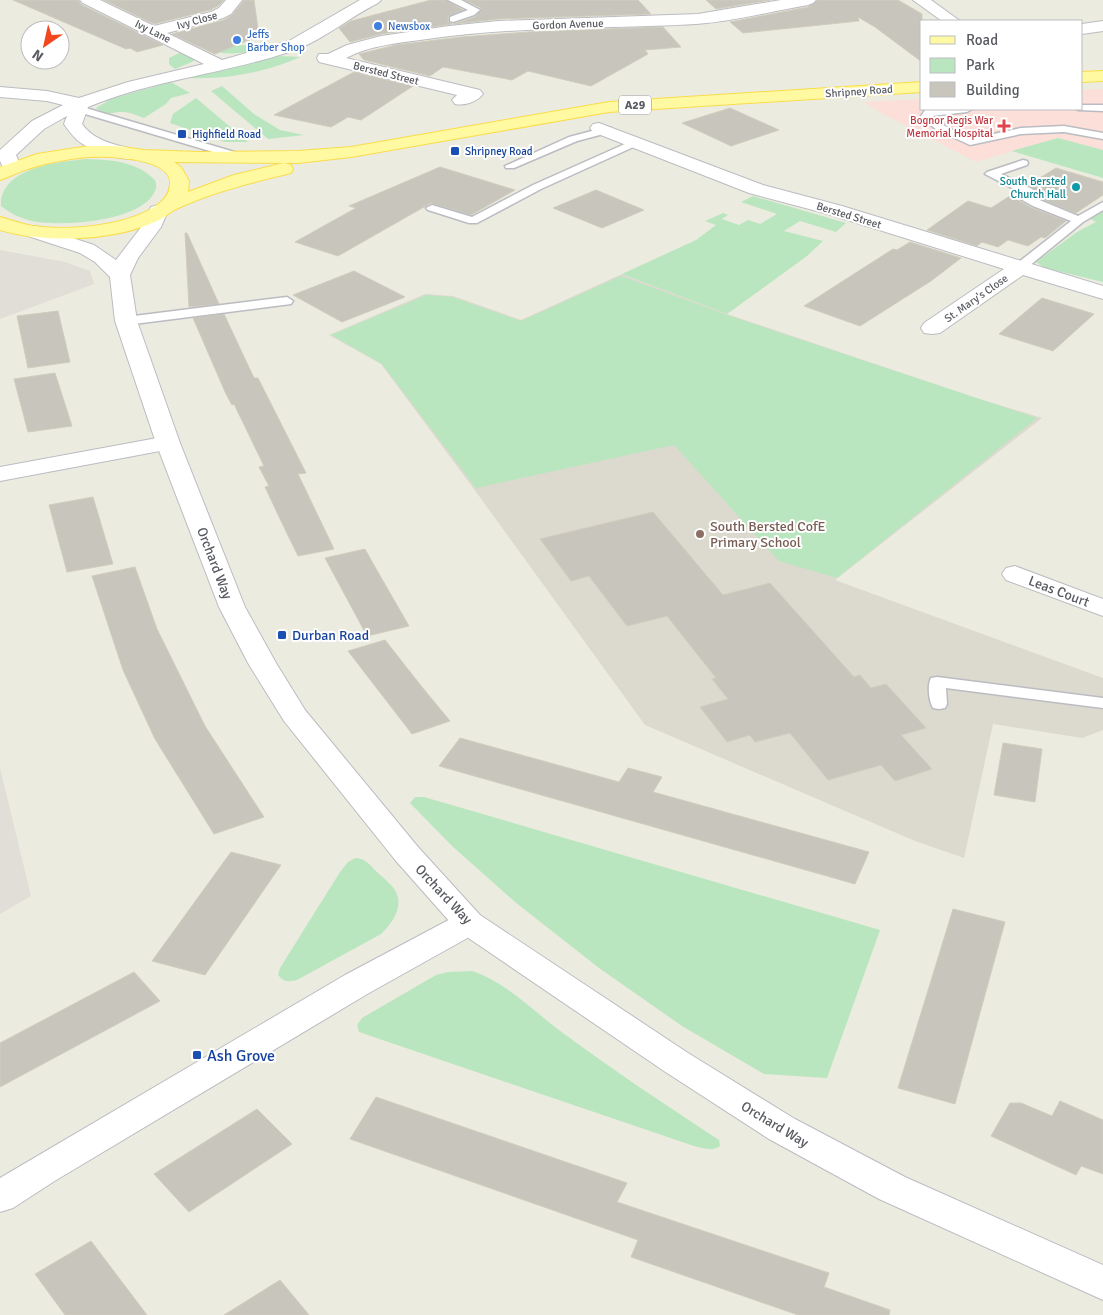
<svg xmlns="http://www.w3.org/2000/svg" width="1103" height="1315" viewBox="0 0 1103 1315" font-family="Signika,sans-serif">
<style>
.industrial{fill:#e0ded7}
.education{fill:#dcdace}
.medical{fill:#fcdfd8}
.green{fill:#b9e6be}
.building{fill:#c7c5bc;stroke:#d1cdbd}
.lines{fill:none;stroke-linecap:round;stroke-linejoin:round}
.service-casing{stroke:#babcc2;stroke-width:3}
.minor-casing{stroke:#babcc2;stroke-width:2}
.tertiary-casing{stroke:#babcc2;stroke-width:2}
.primary-casing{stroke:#fadc4b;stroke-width:2}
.service{fill:#fff;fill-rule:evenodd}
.minor{fill:#fff;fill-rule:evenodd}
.tertiary{fill:#fff;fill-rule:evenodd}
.primary{fill:#fffaa1;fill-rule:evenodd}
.shop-dot{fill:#3f7fe0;stroke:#fff;stroke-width:2}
.health-dot{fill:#e0444e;stroke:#fff;stroke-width:2}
.transit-dot{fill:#1a4fb4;stroke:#fff;stroke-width:2}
.culture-dot{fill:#0f9aa8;stroke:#fff;stroke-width:2}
.education-dot{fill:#8d6e63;stroke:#fff;stroke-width:2}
.labels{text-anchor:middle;stroke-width:4;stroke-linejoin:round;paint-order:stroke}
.far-street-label{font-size:11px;fill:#585b61;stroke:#fff}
.far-shop-label{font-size:11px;fill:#366cbe;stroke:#fff;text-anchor:start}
.far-health-label{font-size:11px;fill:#be3a42;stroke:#fff;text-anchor:end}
.far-transit-label{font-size:11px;fill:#164399;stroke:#fff;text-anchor:start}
.far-culture-label{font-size:11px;fill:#0d838f;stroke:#fff;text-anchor:end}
.shield{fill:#fff;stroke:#8a8c90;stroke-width:1}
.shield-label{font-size:12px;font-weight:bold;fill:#585b61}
.education-label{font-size:14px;fill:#785e54;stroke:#fff;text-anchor:start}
.street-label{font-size:14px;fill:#585b61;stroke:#fff}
.transit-label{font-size:14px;fill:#164399;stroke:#fff;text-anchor:start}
.near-transit-label{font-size:16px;fill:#164399;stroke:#fff;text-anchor:start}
</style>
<rect width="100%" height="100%" fill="#ecebdf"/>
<path class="industrial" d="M0 250 65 262 90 271 94 284 0 319Z
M0 768 31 896 0 914Z"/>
<path class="education" d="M622 274 727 314 976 398 1042 418 835 580 1103 678V730L1082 738 993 724 964 858 915 841 645 725 474 489 381 364 329 335 425 294 453 296 521 320Z"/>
<path class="medical" d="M1103 89V150L1058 138 976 162 883 114 864 102 922 99V109H1082V90Z"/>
<path class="green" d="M277 44C257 51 235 57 214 51L215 46Z
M183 51 194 59V61L175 69 169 64V58Z
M280 56 300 57C265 73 224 80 187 78Z
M171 82 190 93 171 98 166 104 144 118C138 116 130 112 124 112 110 111 110 118 96 108L111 99Z
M222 86 254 114 280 130 304 135 268 139 211 91Z
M196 98 248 142H225L170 123 173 114Z
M1058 138 1103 150V178L1012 151Z
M86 159C112 160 136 161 155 180 156 183 157 188 155 191 142 222 61 227 32 221 20 218 11 214 1 206 0 167 59 162 86 159Z
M753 196 846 223 836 232 800 221 784 231 823 241 807 256 727 314 622 274 696 240 716 225 705 221 723 213 728 215 722 219 739 225 748 220 760 224 777 214 741 202Z
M1103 209V282L1045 268 1036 262 1077 232 1096 222 1089 218Z
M621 276 724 314 1037 418 837 578 779 561 674 445 476 488 382 364 331 335 427 295 452 297 521 321Z
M415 797H424L880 930 827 1078 764 1074 682 1026 599 968 515 902 452 846 410 803Z
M355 858C365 858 370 865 377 872 383 878 393 885 396 892 404 907 391 925 381 934L297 980C288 982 284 982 278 975L280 968 340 872 348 862Z
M472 971C506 982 534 1012 563 1033 614 1071 666 1105 719 1140L720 1146C712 1152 702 1148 694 1146L359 1032 357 1025 362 1018 436 975 448 972Z"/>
<path class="building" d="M13 0H78L82 5 163 45 137 52 130 48 126 49Z
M104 0H224L218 6 210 10 154 24Z
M244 0H254L259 36 215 54 172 34 224 20 232 15Z
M431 0H446L463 10 448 16V22L452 24 381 34 350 42 339 28 351 21Z
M465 0H638L651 14 498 19 454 24 475 17 481 11V8Z
M706 0H770L716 9Z
M818 0H898L922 14V62L875 27 858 17 859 21 743 33 730 22 808 7Z
M663 27 681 47 645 50 648 54 591 86 528 71 512 80 443 67 430 76 364 60 359 54 396 45 461 37 528 32Z
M354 72 413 86 361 120 348 117 331 127 274 115Z
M730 108 779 130 731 146 682 123Z
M440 167 515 190 471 215 431 203 338 256 295 242 356 208 349 206Z
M1056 168 1103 182V195L1076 213 1034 196 1037 191 1028 185Z
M596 190 644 210 602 228 553 208Z
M1013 194 1016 199 1032 208 1066 221 1045 238 1041 237 1028 246 1008 240 998 247 982 242 977 246 927 230 968 201 991 208Z
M185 233H187L219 304 189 307Z
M910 242 961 258 931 281 860 326 804 306 893 249 897 250Z
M354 271 405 297 342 322 293 295Z
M1042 298 1094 314 1053 351 999 334Z
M58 311 70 362 28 368 17 316Z
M224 314 254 378H258L306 473 298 474 334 549 298 556 281 521 265 487 269 486 259 467 264 466 234 404 232 405 226 394 193 318Z
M55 373 72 426 28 432 14 379Z
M93 497 113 564 67 572 49 505Z
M653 512 723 595 770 583 854 677 860 675 871 688 886 684 926 728 901 735 932 769 895 781 881 765 828 780 790 733 755 742 750 735 727 742 700 707 728 699 712 679 716 678 667 616 627 626 589 576 571 581 540 539Z
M365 549 375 567 409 626 367 636 325 558Z
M135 567 157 629 205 726 264 817 214 834 155 739 123 670 92 576Z
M385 640 422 687 450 721 412 734 348 651Z
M460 738 619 782 628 768 662 777 653 792 869 852 855 884 439 766Z
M1003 743 1042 749 1035 802 994 795Z
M231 852 281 865 205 975 152 961Z
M953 909 1005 922 955 1104 898 1088Z
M134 972 160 1001 0 1087V1043Z
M376 1097 627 1183 617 1202 829 1273 824 1287 890 1310 889 1315H798L631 1257 638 1240 350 1139Z
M1060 1101 1103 1120V1174L1081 1166 1076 1175 991 1136 1010 1103H1021L1052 1116Z
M257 1109 292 1144 189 1212 154 1174Z
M91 1241 147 1315H65L35 1274Z
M280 1280 309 1315H224Z"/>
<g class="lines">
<defs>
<path id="service" d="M448 0H461L480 10 474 15 453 22 450 21V17L468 10Z
M1082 105H1103V111L1078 110 1077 109H1082Z
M79 106 248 156 249 158 244 161 240 160 75 111 74 109Z
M926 109H972L967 112 932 116 945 126 971 139 1021 128 1064 126 1103 133V139L1064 132 1021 134 970 145 937 130 922 118 921 116Z
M607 127 611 128 612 130 611 132 577 141 514 168H506L505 166 569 137Z
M636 139 640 140 641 142 640 144 541 189 477 223H469L428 210 426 208 432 205 472 217 533 185Z
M1023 160 1027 161 1028 163 1027 165 1001 174 1034 190 1036 192 1030 196 1078 216 1103 202V210L1083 222 1023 271H1015L1013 268 1015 265 1071 221 1033 206 1017 197 1015 195 1020 192 985 174 987 172Z
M287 297 293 301 291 304 126 325 120 321 126 317Z
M937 677 1103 698V708L946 688 947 704 945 708 939 709 933 708C929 701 927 685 931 678Z"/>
<path id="minor" d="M80 0H100L154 26 211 12 219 8 226 0H242L231 14 223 18 167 33 222 60 289 41 360 0H381L378 3C348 18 321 42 289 52 223 74 152 80 88 107L82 124C95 142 117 145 137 150L140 154 137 158C122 162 89 150 77 140 72 135 68 130 64 124L67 116 44 129 16 155 21 167 19 171 12 173 5 171 0 161V150L32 121 63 105 47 101 0 97V87L47 91 79 98 128 82 204 64 83 3Z
M781 0H816L813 3 808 5C773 11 731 22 696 24 606 29 516 26 427 39 399 43 371 45 346 58L480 90 483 94C477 102 464 106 455 104L452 100 457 95 319 62 317 58 319 54H328L347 45 381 36 449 26 498 21 698 14Z
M913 0H931L960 21H942Z
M1103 21V31L1082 34V24Z
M599 123 763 185 842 206 1103 286V299L1023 275 940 333 932 334 924 333 921 328 924 323 1004 269 828 214 749 193 593 132 590 128 593 124Z
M168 436 176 438 180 443 176 448 0 481V467Z
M1015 566 1103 599V616L1006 580 1002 574 1006 568Z
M469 912 480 915 485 923 480 931 369 993 53 1182 13 1208 0 1212V1178L345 975 458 915Z"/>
<path id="tertiary" d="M158 205 165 207 168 211 161 227 138 258 130 275 137 321 180 443 245 607 276 663 305 710 418 847 480 915 688 1053 795 1119 905 1177 1103 1265V1300L879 1199 769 1139 664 1071 458 931 396 861 284 721 248 663 219 607 156 443 115 321 110 277 95 262 80 253 28 236 25 232 28 228 35 226 42 228 94 245 116 260 142 226 151 207Z"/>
<path id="primary" d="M1103 71V81L1082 82V72Z
M922 82V92L609 112 351 157 298 163 174 162 181 167 189 181 188 192 234 175 284 163 291 165 293 169 291 173C253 182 209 193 174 210 169 213 166 216 161 219 118 241 46 244 0 230V217C11 220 22 224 33 226 69 231 133 226 161 202 167 197 169 192 170 185 174 157 105 156 88 157 66 159 45 163 25 170 16 173 9 177 0 180V167L37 154 89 146H115L144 150 200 152 298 151 351 147 609 102Z"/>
</defs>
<use href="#service" class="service-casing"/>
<use href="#minor" class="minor-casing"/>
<use href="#tertiary" class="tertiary-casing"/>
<use href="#primary" class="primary-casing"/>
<use href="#service" class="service"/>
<use href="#minor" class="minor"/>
<use href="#tertiary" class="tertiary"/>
<use href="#primary" class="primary"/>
</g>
<g class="shop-dot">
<circle cx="378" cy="26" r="5"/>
<circle cx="237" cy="40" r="5"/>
</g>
<path class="health-dot" d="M1001.5 118.5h5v5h5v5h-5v5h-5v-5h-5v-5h5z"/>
<g class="transit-dot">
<rect x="177" y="129" width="10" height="10" rx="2.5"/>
<rect x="450" y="146" width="10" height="10" rx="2.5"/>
<rect x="277" y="630" width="10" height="10" rx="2.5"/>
<rect x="192" y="1050" width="10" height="10" rx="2.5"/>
</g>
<circle class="culture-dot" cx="1076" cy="187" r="5"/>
<circle class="education-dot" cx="700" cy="534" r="5"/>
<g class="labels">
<g class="far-street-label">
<text transform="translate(197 20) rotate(-16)" y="4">Ivy Close</text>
<text transform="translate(568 24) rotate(-2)" y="4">Gordon Avenue</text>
<text transform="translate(153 31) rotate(26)" y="4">Ivy Lane</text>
<text transform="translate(386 73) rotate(14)" y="4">Bersted Street</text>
<text transform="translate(859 91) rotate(-4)" y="4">Shripney Road</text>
<text transform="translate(849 215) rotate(17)" y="4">Bersted Street</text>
<text transform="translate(976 298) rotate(-35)" y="4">St. Mary's Close</text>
</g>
<g class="far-shop-label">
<text x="388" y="30">Newsbox</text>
<text x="247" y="38">Jeffs<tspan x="247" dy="13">Barber Shop</tspan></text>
</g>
<g class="far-health-label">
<text x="993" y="124">Bognor Regis War<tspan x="993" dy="13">Memorial Hospital</tspan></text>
</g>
<g class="far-transit-label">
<text x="192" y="138">Highfield Road</text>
<text x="465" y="155">Shripney Road</text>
</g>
<g class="far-culture-label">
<text x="1066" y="185">South Bersted<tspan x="1066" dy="13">Church Hall</tspan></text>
</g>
<rect class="shield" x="619" y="95.5" width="32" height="19" rx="4"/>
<g class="shield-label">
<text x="635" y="109">A29</text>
</g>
<g class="education-label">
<text x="710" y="531">South Bersted CofE<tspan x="710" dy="16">Primary School</tspan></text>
</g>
<g class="street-label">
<text transform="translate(215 563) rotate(69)" y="5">Orchard Way</text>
<text transform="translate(1059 591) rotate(21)" y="5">Leas Court</text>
<text transform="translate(444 894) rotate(47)" y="5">Orchard Way</text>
<text transform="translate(775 1124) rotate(31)" y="5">Orchard Way</text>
</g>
<g class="transit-label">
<text x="292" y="640">Durban Road</text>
</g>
<g class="near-transit-label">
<text x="207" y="1061">Ash Grove</text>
</g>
</g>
<rect x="920" y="20" width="162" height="90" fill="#ffffff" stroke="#bcbdc0"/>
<rect x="930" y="36" width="25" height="8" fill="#fffaa1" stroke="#bcbdc0"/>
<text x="966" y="45" font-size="15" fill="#585b61">Road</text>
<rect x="930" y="58" width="25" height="15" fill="#b9e6be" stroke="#bcbdc0"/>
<text x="966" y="70" font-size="15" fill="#585b61">Park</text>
<rect x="930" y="82" width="25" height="15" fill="#c7c5bc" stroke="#bcbdc0"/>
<text x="966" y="95" font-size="15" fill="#585b61">Building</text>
<g transform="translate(45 45) rotate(214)"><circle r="24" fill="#ffffff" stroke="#bcbdc0"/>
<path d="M0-4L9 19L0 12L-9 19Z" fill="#f3461e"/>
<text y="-8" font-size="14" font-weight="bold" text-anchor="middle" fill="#585b61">N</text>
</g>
</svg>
